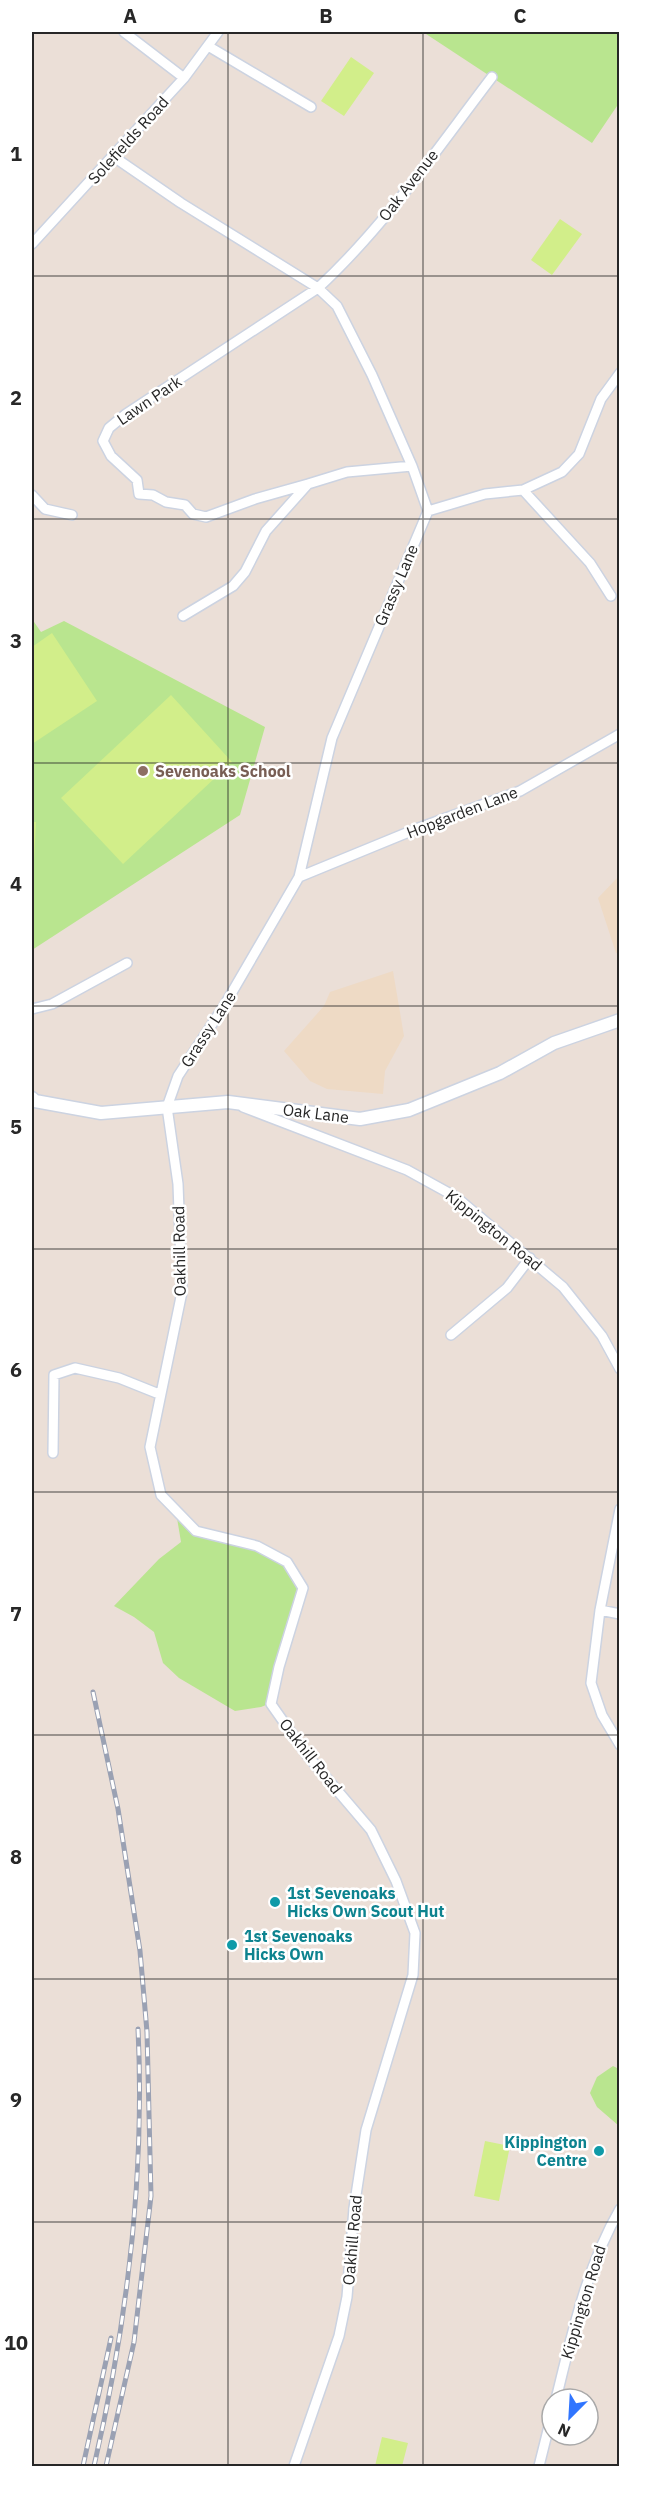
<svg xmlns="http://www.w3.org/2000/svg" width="651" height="2498" viewBox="0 0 651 2498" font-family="'IBM Plex Sans',sans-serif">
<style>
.education{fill:#eedac5}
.green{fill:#b9e58f}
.pitch{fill:#d2ee8a}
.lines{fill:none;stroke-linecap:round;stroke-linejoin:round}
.minor-casing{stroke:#ccd3e1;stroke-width:12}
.tertiary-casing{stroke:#ccd3e1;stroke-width:15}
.minor{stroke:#fff;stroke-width:9}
.tertiary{stroke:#fff;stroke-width:12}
.rail-casing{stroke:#9aa1b3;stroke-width:5}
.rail{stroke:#fff;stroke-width:3;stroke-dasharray:9;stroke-linecap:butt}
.grid{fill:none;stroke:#272727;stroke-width:1.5;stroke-opacity:0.55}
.education-dot{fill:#8d6e63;stroke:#fff;stroke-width:2}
.culture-dot{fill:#0f9aa8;stroke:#fff;stroke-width:2}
.labels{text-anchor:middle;stroke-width:5;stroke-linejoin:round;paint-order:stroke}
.street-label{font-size:16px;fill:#272727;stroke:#fff}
.education-label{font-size:16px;font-weight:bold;fill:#785e54;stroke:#fff;text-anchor:start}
.culture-label{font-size:16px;font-weight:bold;fill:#0d838f;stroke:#fff;text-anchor:start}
.neatline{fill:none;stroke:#272727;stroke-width:2}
.grid-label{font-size:20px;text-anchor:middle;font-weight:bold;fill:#272727}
</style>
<rect width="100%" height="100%" fill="#ebdfd7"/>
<path class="education" d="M619 876V954L616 953 598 898Z
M393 971 404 1036 385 1071 383 1094 327 1089 310 1081 284 1051 324 1006 330 992Z"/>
<path class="green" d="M423 32H619V103L592 143Z
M32 619 41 632 64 621 265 727 240 815 32 950Z
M177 1518 194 1531 255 1545 285 1560 301 1588 271 1703 261 1707 235 1711 179 1678 163 1663 154 1632 134 1617 114 1606 159 1559 181 1542Z
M613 2066 619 2069V2126L597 2107 590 2093 597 2077Z"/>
<path class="pitch" d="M351 57 374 73 344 116 321 101Z
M560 219 582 234 552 275 531 260Z
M52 633 97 701 32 744V647Z
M171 695 232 762 123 864 61 798Z
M32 822H36L32 899Z
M485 2141 510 2146 499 2201 474 2196Z
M382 2437 408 2443 402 2466H375Z"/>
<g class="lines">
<defs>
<path id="minor" d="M124 32 184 78
M208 46 311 107
M114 157 181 203 318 288 337 306 372 375 412 466 428 511 332 738 299 877 224 1006 178 1076 167 1107 178 1184 182 1292 150 1447 161 1495 196 1531 257 1546 287 1562 303 1588 279 1667 271 1704 307 1755 371 1830 396 1881 415 1933 413 1975 366 2130 354 2208 347 2297 339 2336 294 2466
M32 244 184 78 218 32
M308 484 255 499 206 517 193 514 185 505 166 502 153 495 139 494 137 480 111 456 103 441 109 428 126 414 318 288C385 226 437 149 492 77
M523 490 590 563 611 596
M32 495 45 509 72 515
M428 511 485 494 523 490 562 472 579 454 601 399 620 373
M183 616 233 586 245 572 266 531 308 484 347 472 412 466
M299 877 416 829 520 791 620 734
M32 1009 52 1004 127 963
M243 1107 407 1170 456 1197 563 1287 602 1336 620 1369
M451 1335 507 1288 530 1258
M53 1453 54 1375 75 1368 119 1378 159 1394
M620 1509 600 1610 591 1683 602 1715 620 1745
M600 1610 620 1614
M556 2399C572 2334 586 2268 620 2209
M539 2466 552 2414"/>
<path id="tertiary" d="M32 1098 35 1101 101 1113 228 1102 360 1119 409 1110 500 1073 554 1043 620 1020"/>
</defs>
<use href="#minor" class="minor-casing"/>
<use href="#tertiary" class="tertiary-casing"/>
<use href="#minor" class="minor"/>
<use href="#tertiary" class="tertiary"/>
<defs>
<path id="rail" d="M93 1692 118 1809 140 1951 147 2032 151 2196 134 2342 106 2466
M83 2466 111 2338
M94 2466C127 2324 145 2175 138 2029"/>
</defs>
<use href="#rail" class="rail-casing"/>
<use href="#rail" class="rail"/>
</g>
<path class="grid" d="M228 32V2466M423 32V2466M32 276H620M32 519H620M32 763H620M32 1006H620M32 1249H620M32 1492H620M32 1735H620M32 1979H620M32 2222H620"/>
<circle class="education-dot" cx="143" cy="771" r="6"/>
<g class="culture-dot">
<circle cx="275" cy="1902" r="6"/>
<circle cx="232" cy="1945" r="6"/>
<circle cx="599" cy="2151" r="6"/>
</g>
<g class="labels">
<g class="street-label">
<text transform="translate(128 140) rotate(-48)" y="6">Solefields Road</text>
<text transform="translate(408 185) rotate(-52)" y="6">Oak Avenue</text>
<text transform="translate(149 400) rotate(-34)" y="6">Lawn Park</text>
<text transform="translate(396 585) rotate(-67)" y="6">Grassy Lane</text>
<text transform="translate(462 812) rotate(-21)" y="6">Hopgarden Lane</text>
<text transform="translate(208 1029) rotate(-57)" y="6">Grassy Lane</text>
<text transform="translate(316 1113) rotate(7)" y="6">Oak Lane</text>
<text transform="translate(494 1230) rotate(39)" y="6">Kippington Road</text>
<text transform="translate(179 1251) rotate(-91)" y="6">Oakhill Road</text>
<text transform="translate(311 1756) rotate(52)" y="6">Oakhill Road</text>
<text transform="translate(352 2240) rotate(-85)" y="6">Oakhill Road</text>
<text transform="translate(583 2302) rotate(-73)" y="6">Kippington Road</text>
</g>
<g class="education-label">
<text x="155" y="777">Sevenoaks School</text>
</g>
<g class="culture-label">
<text x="287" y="1899">1st Sevenoaks<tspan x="287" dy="18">Hicks Own Scout Hut</tspan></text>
<text x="244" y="1942">1st Sevenoaks<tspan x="244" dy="18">Hicks Own</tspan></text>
<text x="587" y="2148" text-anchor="end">Kippington<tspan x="587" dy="18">Centre</tspan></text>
</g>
</g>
<rect width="651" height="2498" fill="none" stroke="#ffffff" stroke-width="66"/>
<g transform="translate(570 2417) rotate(204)"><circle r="28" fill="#ffffff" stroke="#a9a9a9" stroke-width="1.5"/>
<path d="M0-4.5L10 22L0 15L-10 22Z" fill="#3075ff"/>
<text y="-9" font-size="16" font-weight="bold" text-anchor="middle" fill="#272727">N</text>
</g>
<rect x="33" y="33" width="585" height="2432" class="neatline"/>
<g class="grid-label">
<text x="130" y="23">A</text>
<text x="326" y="23">B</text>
<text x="520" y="23">C</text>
<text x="16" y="161">1</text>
<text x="16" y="405">2</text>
<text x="16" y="648">3</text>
<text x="16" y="891">4</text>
<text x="16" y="1134">5</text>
<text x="16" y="1377">6</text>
<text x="16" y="1621">7</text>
<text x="16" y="1864">8</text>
<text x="16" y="2107">9</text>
<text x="16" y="2350">10</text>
</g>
</svg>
